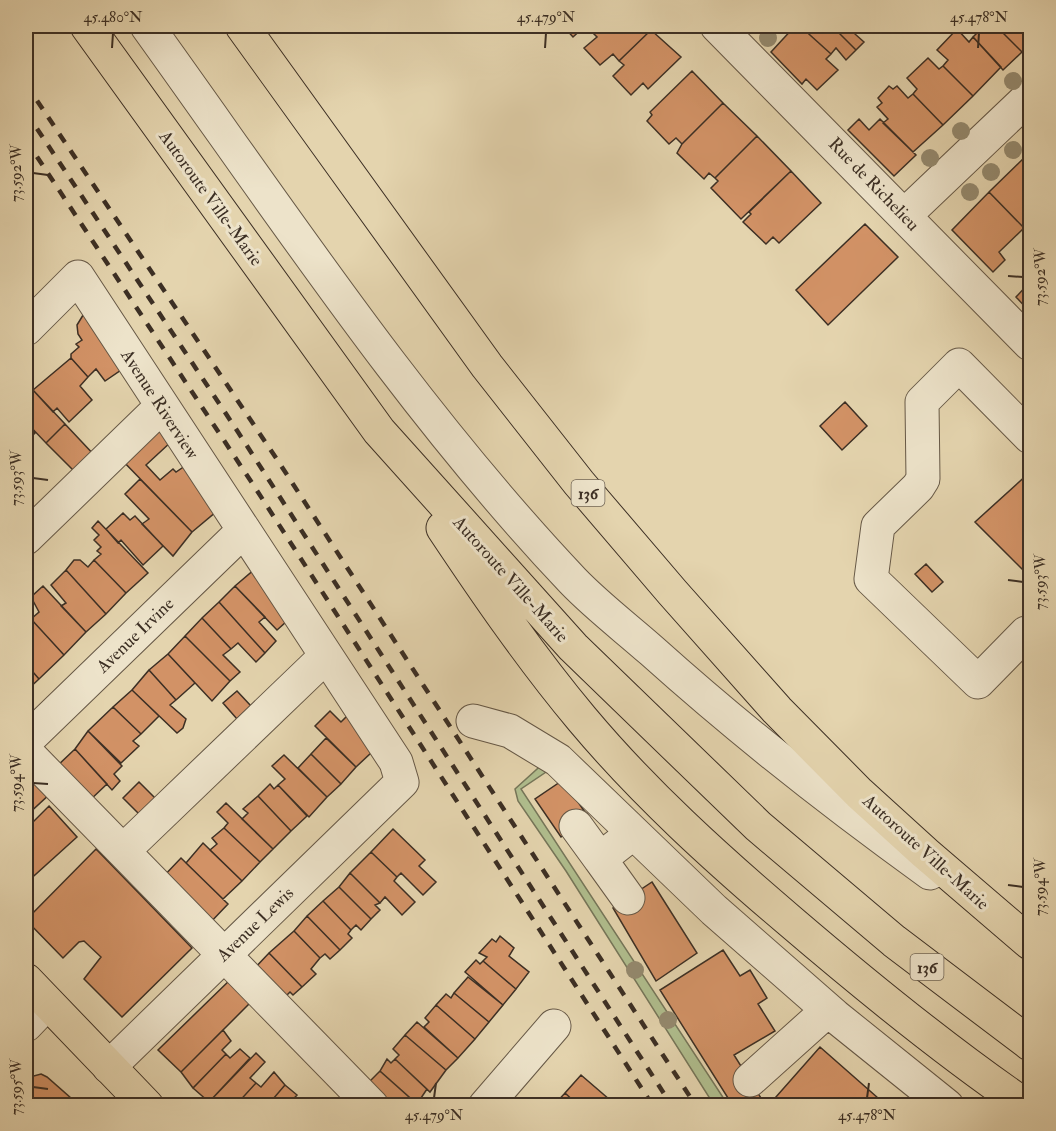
<svg xmlns="http://www.w3.org/2000/svg" width="1056" height="1131" viewBox="0 0 1056 1131" font-family="'IM FELL Double Pica',serif">
<style>
.green{fill:#b0be8e;stroke:#767659;stroke-width:1.5}
.building{fill:#d29266;stroke:#3c2f24;stroke-width:1.5}
.lines{fill:none;stroke-linecap:round;stroke-linejoin:round}
.minor-casing{stroke:#665846;stroke-width:35}
.major-casing{stroke:#3c2f24;stroke-width:35}
.highway-casing{stroke:#3c2f24;stroke-width:35}
.minor{stroke:#ede3ca;stroke-width:33}
.major{stroke:#e4d4ae;stroke-width:33}
.highway{stroke:#e4d4ae;stroke-width:33}
.rail{stroke:#3c2f24;stroke-width:4.5;stroke-dasharray:10 10;stroke-linecap:butt}
.tree{fill:#94896e}
.ticks{fill:none;stroke:#3c2f24;stroke-width:2}
.labels{text-anchor:middle;stroke-width:6;stroke-linejoin:round;paint-order:stroke}
.shield{fill:#ede3ca;stroke:#716556;stroke-width:1.5}
.shield-label{font-size:16px;font-weight:bold;fill:#3c2f24}
.street-label{font-size:18px;fill:#3c2f24;stroke:#ede3ca}
.neatline{fill:none;stroke:#3c2f24;stroke-width:2}
.ticks-label{font-size:15px;text-anchor:middle;fill:#3c2f24}
</style>
<rect width="100%" height="100%" fill="#e4d4ae"/>
<filter id="stains"><feTurbulence type="fractalNoise" baseFrequency=".00333" numOctaves="4"/><feColorMatrix values="0 0 0 0 .2 0 0 0 0 .09 0 0 0 0 .02 0 0 0 .5 -.17"/></filter>
<radialGradient id="worn" r=".72"><stop offset=".6" stop-color="#630" stop-opacity="0"/><stop offset="1" stop-color="#630" stop-opacity=".3"/></radialGradient>
<path class="green" d="M547 760 555 766 521 789 728 1105H714L566 871 518 801 515 789Z"/>
<path class="building" d="M563 26H595L590 30 585 26 573 37Z
M595 26H648L651 30 619 61 613 54 600 65 584 48 597 37 590 30Z
M795 26H800L831 54 826 59 838 70 817 90 806 79 802 84 771 52Z
M800 26H832L856 50 846 60 836 48 831 54Z
M832 26H856L855 34 864 42 856 50Z
M974 26H996L1022 52 1003 70 973 37 979 31Z
M996 26H1029L1030 44 1022 52Z
M957 29 969 42 973 37 1001 67 973 96 943 66 948 60 937 50Z
M651 30 681 57 648 89 643 83 631 95 613 76 624 65 619 61Z
M928 58 939 69 943 66 973 96 943 125 913 94 917 89 907 78Z
M692 71 723 103 682 144 676 138 669 144 647 121 652 115 650 112Z
M889 86 893 89 897 86 908 98 913 94 943 125 913 152 883 123 888 119 877 107 882 103 878 98Z
M723 103 757 136 715 178 709 173 704 179 677 153 682 144Z
M859 119 869 130 880 119 916 155 894 176 848 130Z
M757 136 791 171 741 219 711 188 718 181 715 178Z
M1026 156 1030 160V221L1024 228 989 192Z
M791 171 821 203 779 243 773 237 766 244 743 222 751 214 749 212Z
M989 192 1024 228 999 252 1005 260 993 272 952 230Z
M865 224 898 257 828 325 796 290Z
M1030 282V312L1016 297Z
M88 307 124 368 105 381 96 369 88 377 71 358V354L79 347 76 344 82 340 78 334 77 325Z
M71 358 88 377 80 386 92 400 69 422 57 408 53 412 33 390Z
M33 390 65 424 46 443 26 422V396Z
M845 402 867 426 842 450 820 426Z
M155 422 172 441 146 465 160 480 173 469 176 472 185 466 217 511 192 532 118 456Z
M26 423 35 433 26 442Z
M65 424 96 457 77 474 46 443Z
M1030 472V574L1029 576 975 522Z
M140 479 192 532 173 556 142 524 149 519 125 494Z
M123 513 130 520 135 516 163 546 143 565 121 540 118 543 106 529Z
M98 521 148 573 126 593 94 560 101 554 97 551 101 547 94 540 99 535 92 528Z
M74 560H80L88 567 94 560 126 593 106 614 66 570Z
M926 564 943 582 932 592 915 574Z
M255 569 287 621 277 630 235 586Z
M66 570 106 614 86 632 61 606 66 603 51 585Z
M43 586 86 632 64 655 31 619 39 612 31 597Z
M235 586 265 617 259 622 276 641 265 653 219 602Z
M219 602 265 653 256 662 238 643 231 649 202 618Z
M202 618 231 649 223 655 240 672 230 681 185 636Z
M31 619 64 655 39 679 26 664V623Z
M185 636 230 681 212 701 168 654Z
M168 654 195 683 176 700 149 670Z
M26 664 39 679 26 691Z
M149 670 176 700 170 705 186 719 183 728 177 733 132 690Z
M132 690 159 716 141 734 113 707Z
M237 691 251 706 237 719 223 703Z
M113 707 141 734 133 741 139 746 121 763 88 731Z
M330 711 341 722 351 712 373 751 356 767 315 726Z
M88 731 122 766 114 774 120 781 112 790 75 749Z
M326 738 356 767 341 784 311 754Z
M75 749 107 784 88 802 55 768Z
M311 754 341 784 327 797 298 768Z
M284 755 327 797 309 817 278 785 285 779 272 766Z
M26 775 52 792 26 816Z
M563 780 589 818 561 837 535 799Z
M139 782 157 800 141 816 123 798Z
M270 784 274 789 278 785 307 816 291 831 258 796Z
M258 796 291 831 273 849 242 819 248 813 243 809Z
M226 803 273 849 260 862 224 828 228 823 217 812Z
M49 806 77 837 26 883V829Z
M224 828 260 862 242 881 210 850 217 844 212 838Z
M393 829 425 860 419 866 436 882 423 895 401 873 397 877 371 852Z
M203 843 242 881 223 899 186 863Z
M96 849 192 948 122 1017 84 979 101 957 84 941 79 942 63 958 26 920Z
M371 852 397 877 394 881 415 902 402 915 385 897 380 903 350 873Z
M181 858 228 904 208 925 161 879Z
M350 873 380 903 375 905 380 910 371 919 339 887Z
M652 882 697 953 656 981 613 908Z
M26 885 32 894 26 899Z
M339 887 371 919 361 930 356 925 351 930 323 901Z
M323 901 351 930 348 934 352 938 340 950 307 916Z
M307 916 340 950 330 959 325 954 320 958 294 931Z
M294 931 320 958 311 969 316 974 302 987 269 953Z
M500 936 514 948 509 956 529 972 516 989 483 961 487 957 479 953 492 939 496 942Z
M723 950 740 976 750 970 767 998 758 1004 775 1031 734 1055 766 1106H733L660 990Z
M269 953 302 987 293 995 290 992 280 1002 251 972Z
M476 960 480 964 483 961 516 989 503 1005 465 972Z
M234 976 255 998 181 1072 158 1050Z
M468 977 503 1005 489 1022 454 993Z
M454 993 489 1022 475 1039 436 1005 446 994 451 998Z
M436 1005 475 1039 458 1058 424 1027 429 1022 425 1018Z
M417 1022 458 1058 446 1070 405 1035Z
M223 1030 231 1041 222 1050 226 1054 193 1088 181 1072Z
M405 1035 446 1070 430 1092 395 1059 399 1055 393 1049Z
M820 1047 878 1098 887 1106H768Z
M240 1049 250 1058 209 1102 193 1088 226 1054 230 1058Z
M256 1053 265 1062 250 1078 256 1083 235 1106H213L209 1102Z
M387 1059 391 1063 395 1059 427 1089 417 1104 380 1071Z
M380 1071 417 1104 415 1106H383L369 1082Z
M274 1072 285 1085 267 1106H235L256 1083 261 1087Z
M41 1074 47 1077 80 1106H26V1078Z
M581 1075 617 1106H579L565 1093Z
M285 1085 297 1095 287 1106H267Z
M565 1093 579 1106H553Z"/>
<g class="lines">
<defs>
<path id="minor" d="M147 26C283 215 412 411 573 581 597 606 626 628 652 651 740 730 834 804 930 873
M717 26 1030 344
M905 215 1030 96
M26 329 78 277 396 762 402 782 109 1067
M1030 437 959 365 922 402 923 479 918 487 878 526 871 579 978 682 1026 633 1030 636
M26 538 162 406
M473 721 510 731 558 760 714 910 835 1016 947 1106
M26 741 244 530
M26 752 372 1106
M576 826 600 859 632 834
M123 851 325 657
M600 859 628 898
M26 1025 47 1003
M750 1080 828 1010
M485 1106 554 1026"/>
<path id="major" d="M26 980 147 1106"/>
<path id="highway" d="M87 26 379 431 573 647 758 826 894 941 1030 1044
M242 26 487 366 579 483 673 593 777 710 859 793 925 853 1030 943
M443 528C487 594 531 658 582 719 644 793 717 859 790 921 866 986 944 1050 1026 1106"/>
</defs>
<use href="#minor" class="minor-casing"/>
<use href="#major" class="major-casing"/>
<use href="#highway" class="highway-casing"/>
<use href="#minor" class="minor"/>
<use href="#major" class="major"/>
<use href="#highway" class="highway"/>
<path class="rail" d="M26 84 280 464 696 1106
M26 112 238 432 672 1106
M26 140 256 489 653 1106"/>
</g>
<g class="tree">
<circle cx="768" cy="38" r="9"/>
<circle cx="1013" cy="81" r="9"/>
<circle cx="961" cy="131" r="9"/>
<circle cx="1013" cy="150" r="9"/>
<circle cx="930" cy="158" r="9"/>
<circle cx="991" cy="172" r="9"/>
<circle cx="970" cy="192" r="9"/>
<circle cx="635" cy="970" r="9"/>
<circle cx="668" cy="1020" r="9"/>
</g>
<path class="ticks" d="M112 48 113 33M545 48 546 33M978 48 979 33M33 173 48 175M1008 276 1023 277M33 478 48 480M1008 580 1023 582M33 783 48 784M1008 885 1023 887M33 1087 48 1089M434 1098 436 1083M867 1098 869 1083"/>
<g class="labels">
<g class="shield">
<rect x="571.5" y="480" width="33" height="26" rx="4.5"/>
<rect x="910.5" y="954" width="33" height="26" rx="4.5"/>
</g>
<g class="shield-label">
<text x="588" y="499">136</text>
<text x="927" y="973">136</text>
</g>
<g class="street-label">
<text transform="translate(874 184) rotate(46)" y="6">Rue de Richelieu</text>
<text transform="translate(211 198) rotate(54)" y="6">Autoroute Ville-Marie</text>
<text transform="translate(160 404) rotate(57)" y="6">Avenue Riverview</text>
<text transform="translate(511 579) rotate(48)" y="6">Autoroute Ville-Marie</text>
<text transform="translate(135 635) rotate(-44)" y="6">Avenue Irvine</text>
<text transform="translate(926 852) rotate(42)" y="6">Autoroute Ville-Marie</text>
<text transform="translate(255 924) rotate(-44)" y="6">Avenue Lewis</text>
</g>
</g>
<rect width="1056" height="1131" fill="none" stroke="#e4d4ae" stroke-width="66"/>
<rect x="33" y="33" width="990" height="1065" class="neatline"/>
<g class="ticks-label">
<text x="113" y="22">45.480°N</text>
<text x="546" y="22">45.479°N</text>
<text x="979" y="22">45.478°N</text>
<text transform="translate(16 173) rotate(-90)" y="5">73.592°W</text>
<text transform="translate(1040 277) rotate(-90)" y="5">73.592°W</text>
<text transform="translate(16 478) rotate(-90)" y="5">73.593°W</text>
<text transform="translate(1040 582) rotate(-90)" y="5">73.593°W</text>
<text transform="translate(16 783) rotate(-90)" y="5">73.594°W</text>
<text transform="translate(1040 887) rotate(-90)" y="5">73.594°W</text>
<text transform="translate(16 1087) rotate(-90)" y="5">73.595°W</text>
<text x="434" y="1120">45.479°N</text>
<text x="867" y="1120">45.478°N</text>
</g>
<rect width="100%" height="100%" filter="url(#stains)"/>
<rect width="100%" height="100%" fill="url(#worn)"/>
</svg>
